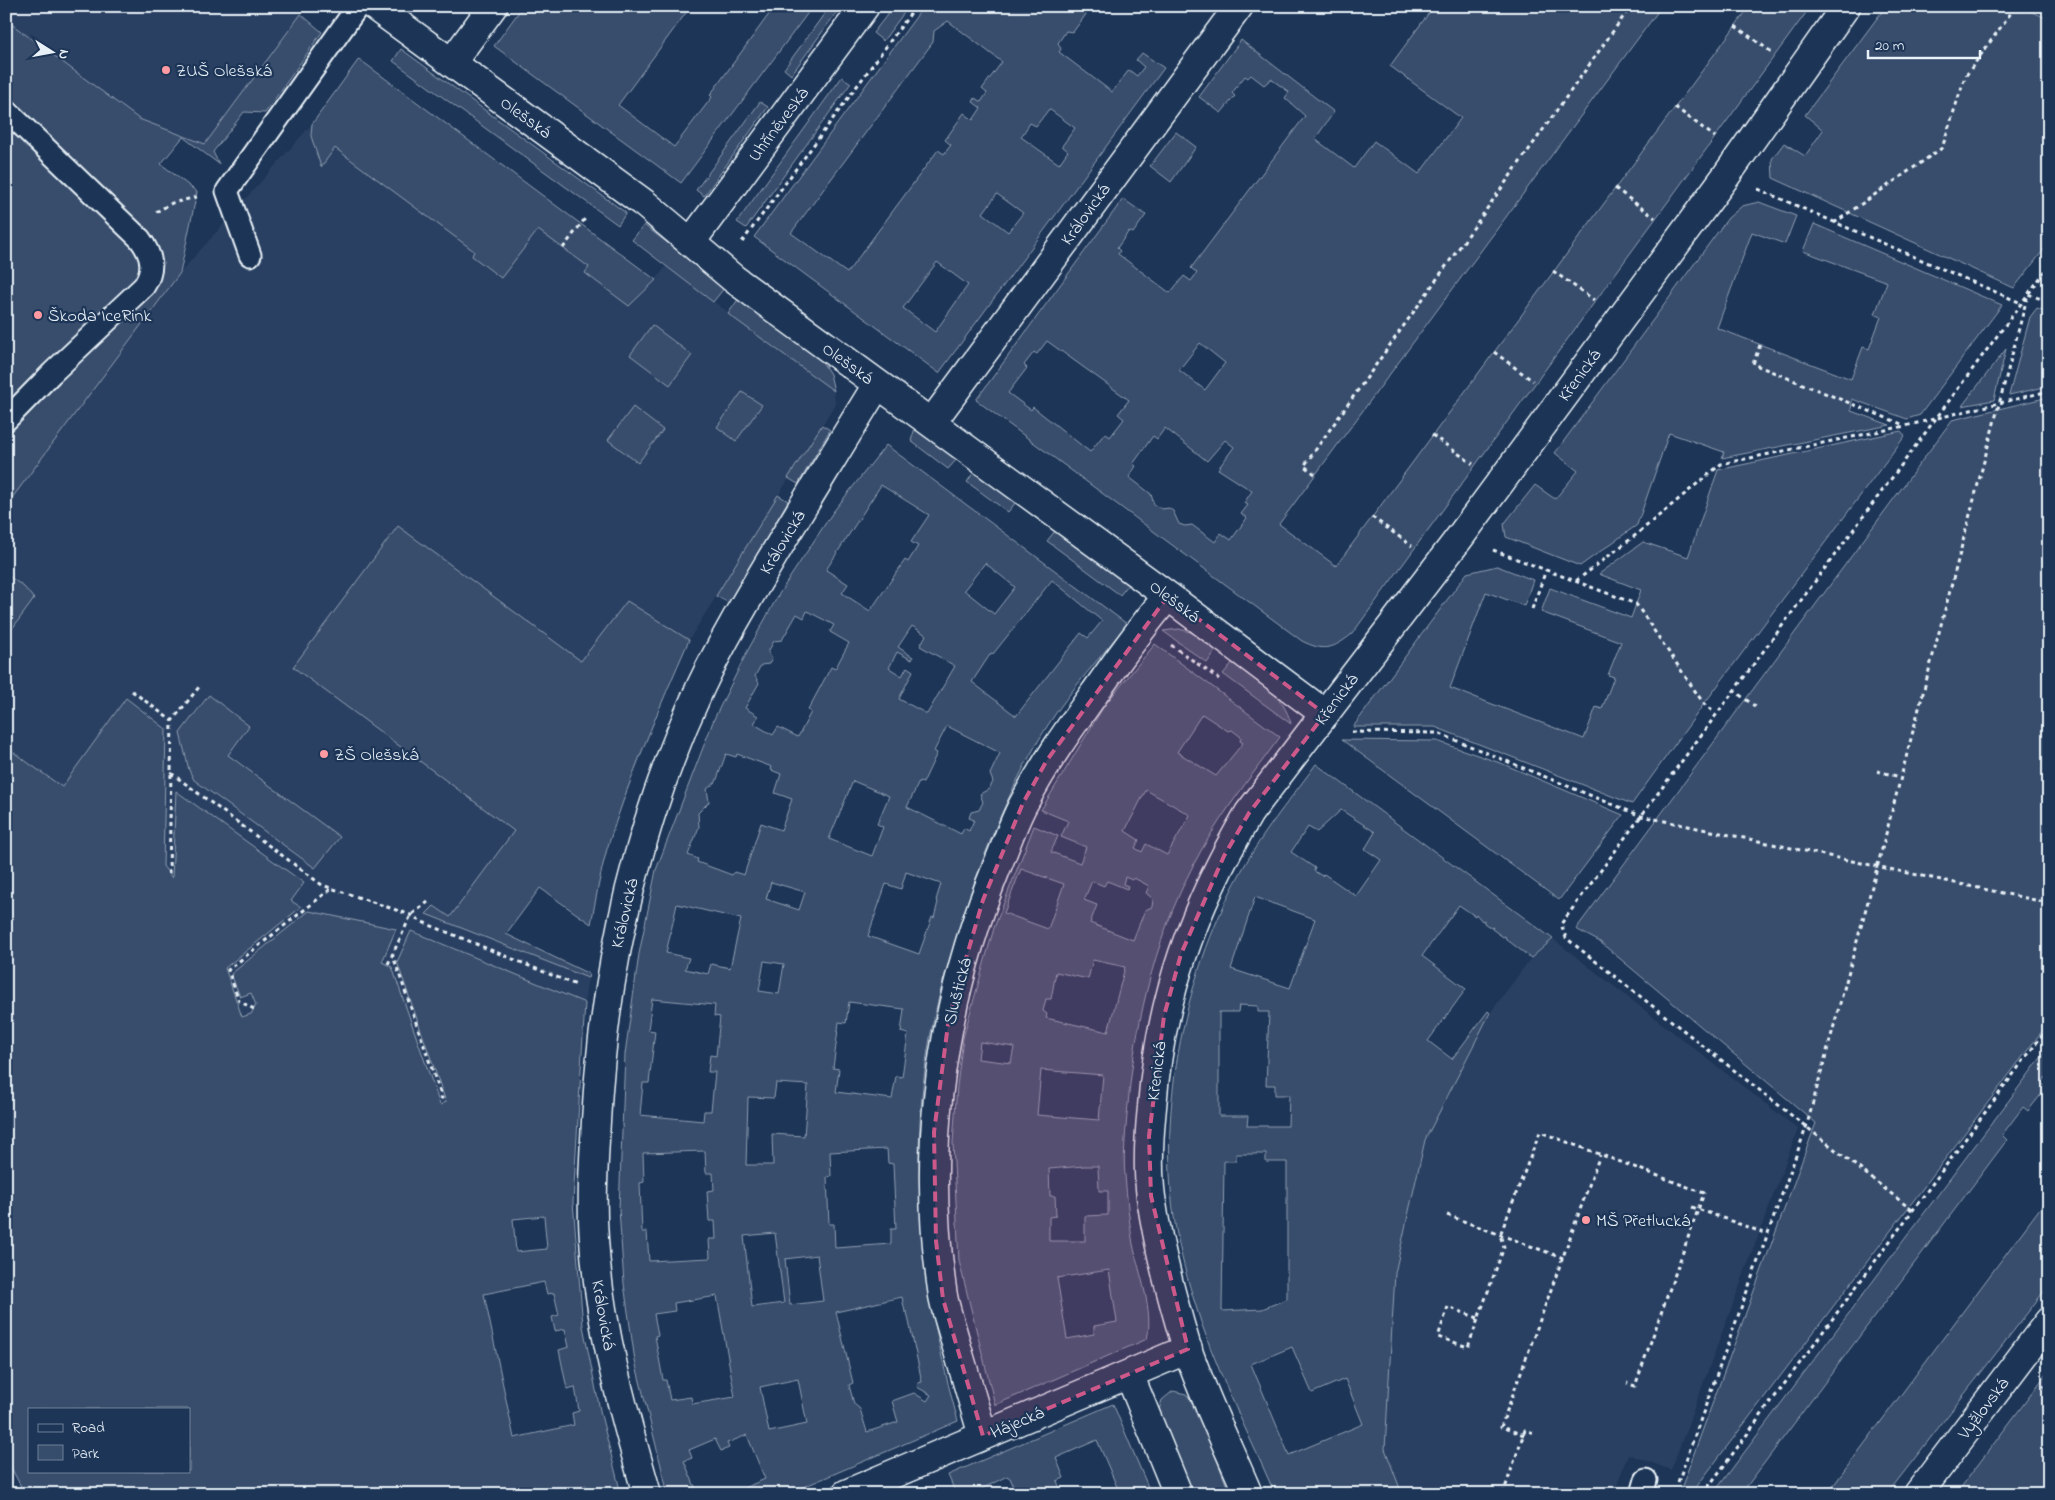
<svg xmlns="http://www.w3.org/2000/svg" width="2055" height="1500" viewBox="0 0 2055 1500" font-family="'Indie Flower',sans-serif">
<style>
.built{fill:#2a4162;fill-rule:evenodd}
.green{fill:#374d6c;stroke:#909fb2;fill-rule:evenodd}
.lines{fill:none;stroke-linecap:round;stroke-linejoin:round}
.lane-casing{stroke:#e8f1f8;stroke-width:25}
.street-casing{stroke:#e8f1f8;stroke-width:31}
.path{stroke:#e8f1f8;stroke-width:3;stroke-dasharray:4 4;stroke-linecap:butt}
.lane{stroke:#1d3557;stroke-width:21}
.street{stroke:#1d3557;stroke-width:28}
.marked{fill:#cd598a;fill-opacity:0.2;stroke:#cd598a;stroke-width:4;stroke-dasharray:10 6;stroke-linejoin:round}
.poi-dot{fill:#ff9aa2;stroke:#1d3557;stroke-width:2}
.labels{text-anchor:middle;stroke-width:4.5;stroke-linejoin:round;paint-order:stroke}
.poi-label{font-size:18px;fill:#e8f1f8;stroke:#1d3557;text-anchor:start}
.street-label{font-size:18px;fill:#e8f1f8;stroke:#1d3557}
</style>
<rect width="100%" height="100%" fill="#1d3557"/>
<filter id="ink" filterUnits="userSpaceOnUse"><feTurbulence type="fractalNoise" baseFrequency=".02" numOctaves="2"/><feDisplacementMap in="SourceGraphic" scale="10" xChannelSelector="R" yChannelSelector="G"/><feConvolveMatrix kernelMatrix="1 2 1 2 8 2 1 2 1" color-interpolation-filters="sRGB"/></filter>
<g filter="url(#ink)">
<path class="built" d="M6 6H291L301 14 205 144 139 119 6 20Z
M359 59 656 280 666 266 834 391 835 404 689 640 663 700 621 809 607 850 591 924 540 888 506 934 589 974 586 989 573 1202 432 1230 408 1490 25 1494 6 1458V506L180 273 312 124ZM29 1409H189V1471H29Z
M1553 939 1798 1129 1671 1470 1628 1454 1614 1494H1402L1385 1449 1395 1273 1425 1140 1490 1013 1531 958Z"/>
<path class="green" d="M523 6H691L618 105 674 147 712 97 710 95 775 6H813L681 183 494 46Z
M830 6H841L791 75 784 69Z
M894 6H909L883 41 873 33Z
M924 6H1092L1073 32 1066 31 1058 43 1061 49 1059 52 1112 92 1129 70 1137 76 1144 67 1136 60 1142 53 1164 68 939 373 754 237ZM948 21 1002 62 982 89 987 93 981 102 975 98 973 102 981 108 973 120 964 113 945 140 951 145 944 154 938 150 847 273 791 233 933 42 934 31ZM1049 109 1075 128 1062 146 1068 151 1059 164 1021 137 1030 123 1036 126ZM997 194 1023 213 1008 232 983 213ZM937 262 968 285 935 332 903 308Z
M1434 6H1662L1279 524 1336 566 1750 6H1811L1352 634C1333 649 1324 652 1302 641L976 400 1123 199 1146 215 1133 233 1129 231 1117 248 1120 251 1118 254 1170 293 1184 276 1191 281 1197 273 1191 268 1305 116 1285 98 1289 92 1271 79 1264 85 1251 75 1248 78 1245 76 1232 93 1235 96 1221 113 1199 97 1241 40 1334 112 1315 139 1354 168 1374 141 1419 174 1461 118 1390 66ZM1047 341 1129 400 1118 414 1124 419 1110 437 1105 433 1090 452 1033 407 1031 410 1008 393 1027 368 1024 365 1034 352 1037 354ZM1200 343 1225 363 1205 390 1179 370ZM1165 428 1207 461 1225 440 1234 447 1218 469 1252 491 1244 503 1248 505 1241 514 1247 518 1231 540 1221 533 1215 542 1192 525 1185 526 1179 524 1173 511 1169 508 1162 509 1154 505 1151 494 1129 477 1136 466 1133 464 1153 436 1157 439Z
M1886 6H2018L2049 19V243L2014 288 1773 178 1772 159 1784 143 1805 156 1823 130 1805 115Z
M301 14 322 32 265 113 244 112 213 152 219 164 183 137 161 164 197 192 180 273 6 506V20L139 119 205 144Z
M401 49 626 213 618 225 393 61Z
M359 59 656 280 629 306 585 273 589 267 538 230 501 278 472 256 474 251 335 148 321 167 311 136 312 124Z
M842 77 851 83 746 228 737 222Z
M760 102 768 107 704 196 696 190Z
M1176 132 1196 147 1171 182 1150 166Z
M1759 202 1796 216 1785 244 1752 232 1717 328 1851 379 1863 347 1869 349 1881 317 1875 314 1887 282 1803 251 1814 224 2002 305 1920 415 1907 419 1852 399 1851 411 1890 425 1722 458 1724 452 1669 433 1637 525 1580 566 1506 537 1504 524 1535 485 1555 499 1578 471 1555 453 1728 218 1742 206Z
M644 225 725 287 713 302 632 240Z
M739 298 819 357 830 374 834 391 728 314Z
M2037 308 2049 312V386L2009 395 2030 317Z
M652 325 692 355 670 385 630 355Z
M2006 349 1994 400 1962 406Z
M742 392 762 405 736 441 717 427Z
M2049 397V1022L1691 1494H1679L1816 1123 1600 942 1576 929 1952 420Z
M633 407 663 430 638 463 608 440Z
M822 425 830 430 798 484 788 478Z
M915 428 957 459 948 469 911 441Z
M1901 431 1905 436 1704 704 1632 804 1435 727H1353L1467 573 1497 566 1533 580 1524 606 1486 592 1450 688 1584 739 1596 707 1602 709 1614 677 1608 675 1621 642 1541 612 1550 588 1631 618 1641 590 1599 574 1643 542 1688 557 1718 470Z
M886 445 1127 624C1101 657 1071 689 1048 725 1013 780 988 843 967 904 955 943 941 983 933 1023 905 1155 922 1293 958 1421L787 1494H739L746 1491 744 1488 765 1479 747 1435 727 1443 729 1448 721 1451 715 1439 689 1450 692 1458 684 1461 698 1494H668L635 1361 624 1284 619 1209 625 1054 639 954 656 870 714 719 748 650 779 594 833 512ZM881 485 929 515 911 542 918 546 908 562 905 560 870 611 842 593 848 584 826 570ZM985 563 1015 587 994 614 964 590ZM1052 580 1102 621 1088 638 1081 633 1016 716 972 682 991 653 993 654ZM807 611 834 625 830 632 849 643 835 669 831 667 808 710 811 712 798 737 778 727 773 735 754 724 758 716 745 708 759 683 755 676 761 665 769 664 772 659 768 652 774 641 782 640 797 614 804 618ZM912 626 926 635 920 646 955 666 927 714 899 699 913 671 907 667 902 676 889 668 897 652 912 660 913 657 898 647ZM947 726 1000 753 990 774 993 782 989 789 980 794 983 802 979 810 971 812 969 818 974 820 969 831 964 828 961 834 907 807 919 782 923 783 937 753 934 751ZM726 754 736 757 737 754 772 767 771 770 781 774 775 793 792 799 781 830 761 823 744 875 734 872 732 875 697 862 698 859 688 855 699 827 698 813 709 802 707 789 716 782ZM853 781 889 796 877 824 883 827 872 856 829 839ZM906 872 941 884 936 900 938 902 934 918 932 917 919 954 868 936 886 884 901 889ZM771 882 805 892 799 910 766 899ZM677 904 741 919 730 968 711 964 708 974 685 969 689 958 666 953ZM764 961 784 964 779 994 759 991ZM652 999 715 1005 714 1016 720 1017 716 1056 710 1055 708 1072H715L711 1111H704L703 1121 640 1115 643 1083H649L655 1031 648 1030ZM849 1002 904 1009 901 1032 908 1034 902 1077 896 1076 892 1099 836 1092 839 1069 833 1068 839 1022 846 1023ZM776 1083 808 1085 804 1136 772 1134 773 1165H746L748 1097 774 1098ZM887 1149 888 1163 893 1164 896 1229H891V1244L835 1248 834 1224H829L827 1177 831 1176 830 1152ZM705 1151 706 1173H713L714 1190 707 1191 709 1221H715L716 1239H709L710 1258 649 1261 647 1232H642L640 1183 644 1182 643 1153ZM775 1233 784 1303 752 1307 744 1236ZM817 1255 823 1301 790 1305 785 1259ZM717 1296 735 1397 692 1404 691 1397 670 1400 666 1380H663L655 1336 658 1335 654 1314 675 1311 674 1303ZM902 1297 905 1312H907L922 1382 918 1383 917 1387 931 1395 927 1401 914 1393 892 1401 898 1422 867 1432 860 1409 854 1404 849 1385 853 1383 836 1312ZM798 1379 807 1424 769 1432 760 1387Z
M974 472 1016 502 1008 512 967 482Z
M778 495 788 501 729 603 716 596Z
M398 526 581 661 627 601 689 640C659 708 629 778 607 849 600 873 596 899 591 924L540 888 506 934 589 974 588 978 426 914 434 906 450 917 514 831 293 667Z
M1055 531 1128 585 1120 595 1047 541Z
M6 574 24 587 34 599 6 637Z
M1179 629 1194 633 1216 650 1207 663 1163 631Z
M1155 644 1280 737C1253 774 1225 809 1202 849 1158 927 1136 1016 1128 1104 1126 1128 1123 1152 1125 1176 1127 1198 1129 1222 1133 1244 1139 1274 1154 1310 1147 1339L995 1405 959 1261 953 1143 957 1086 963 1038 994 928 1034 826 1058 836 1051 852 1080 863 1086 847 1061 837 1068 821 1041 810 1104 706ZM1202 714 1228 731 1232 730 1241 737 1240 741 1243 743 1216 776 1177 752ZM1146 790 1190 815 1167 855 1146 844 1142 852 1135 848 1139 840 1125 831ZM1021 869 1064 884 1048 929 1004 913ZM1125 877 1132 880 1134 878 1149 886 1146 893 1153 899 1152 907 1145 910 1133 940 1090 923 1097 905 1084 900 1092 881 1104 886 1107 881 1127 889 1128 886 1123 884ZM1093 960 1125 967 1108 1032 1046 1018 1047 1014 1043 1011 1046 999H1051L1056 972 1088 979ZM980 1042 1014 1047 1011 1063 978 1059ZM1041 1070 1103 1075 1099 1120 1037 1115ZM1084 1166H1098L1099 1191H1108V1215L1085 1216V1241H1049V1217L1056 1216 1055 1196H1050L1049 1169ZM1109 1270 1117 1322 1094 1326V1334L1067 1339 1057 1278Z
M1233 662C1256 679 1284 694 1291 724L1223 674Z
M209 695 249 726 228 755 340 837 315 868 194 780 189 770 180 733Z
M126 698 166 729 163 866 172 878 176 791 304 883 291 901 301 907 225 968 242 1017 251 1014 256 1005 251 993 240 997 231 974 309 911 396 929 382 962 392 967 440 1105 446 1102 397 962 411 931 585 1003 573 1202 583 1326 601 1415 621 1494H591L586 1485 565 1494H25L6 1458V747L62 787ZM544 1216 547 1249 516 1252 513 1219ZM544 1282 547 1294 554 1293 559 1315 552 1317 555 1331 565 1329 569 1347 559 1350 567 1389 575 1387 579 1411 572 1413 574 1425 514 1438 484 1294ZM29 1409H189V1471H29Z
M1342 740 1437 741 1503 764 1623 815 1559 900Z
M1316 764 1553 939 1531 958 1506 939 1505 936 1503 937 1492 929 1493 927 1491 928 1484 923V920L1482 921 1476 914 1475 916 1459 905 1422 956 1466 989 1428 1041 1452 1059 1488 1011 1490 1013 1425 1140 1395 1273 1385 1449 1402 1494H1275C1247 1430 1213 1365 1193 1297 1185 1271 1178 1244 1174 1217 1157 1098 1189 955 1252 853 1271 822 1295 793 1316 764ZM1341 810 1375 832 1365 849 1381 860 1356 896 1324 874 1322 876 1314 871 1315 868 1291 852 1308 827 1317 832ZM1255 897 1315 919 1290 988 1231 969ZM1239 1005 1258 1006V1012H1269L1266 1085H1275V1095H1289L1288 1126H1247L1248 1116H1219V1012H1238ZM1236 1154H1266V1162H1287V1299L1262 1309 1222 1311 1224 1161H1236ZM1292 1347 1312 1393 1345 1379 1363 1424 1289 1455 1251 1364Z
M2049 1047V1073L2041 1083 2047 1087 2028 1111 2023 1107 2002 1135 2007 1140 1741 1494H1713Z
M2049 1196V1285L1887 1494H1827Z
M2049 1370V1494H1956L2044 1377Z
M1173 1391 1186 1394 1196 1406 1230 1494H1193L1158 1413 1162 1400Z
M1113 1404 1151 1494H1120L1097 1440 1056 1458 1064 1478 1057 1481 1062 1494H1017L1010 1478 1007 1476 972 1494H956L948 1475Z"/>
<g class="lines">
<defs>
<path id="lane" d="M6 110 140 239C152 255 155 269 144 286L52 373 6 420
M250 255 227 191 358 6
M1642 1494 1646 1480"/>
<path id="street" d="M374 6 645 204 734 279 1168 596 1325 714
M452 62 493 6
M691 242 865 6
M932 422 1239 6
M1129 1374 1178 1494
M983 1436C974 1405 965 1375 956 1344 952 1328 946 1312 943 1296 920 1146 941 1003 998 864 1007 843 1014 820 1025 801 1045 763 1069 729 1094 694 1118 660 1141 627 1168 596
M647 1494C623 1411 599 1325 594 1239 591 1200 594 1160 596 1121 604 970 637 824 701 686 726 633 758 582 788 531 818 482 847 433 877 385
M846 1494 1188 1349
M1248 1494C1228 1446 1203 1396 1187 1348 1172 1299 1158 1247 1151 1197 1147 1168 1149 1136 1152 1107 1160 998 1194 906 1249 813L1460 537 1726 176 1846 6
M1918 1494 2049 1321"/>
</defs>
<use href="#lane" class="lane-casing"/>
<use href="#street" class="street-casing"/>
<path class="path" d="M2039 6 2049 10
M1735 26 1773 53
M1675 107 1715 137
M1615 188 1655 218
M1758 189 2021 303
M156 212 172 203 197 197
M1834 223 1942 148 1965 77 2016 6
M742 242 916 6
M563 248 587 216
M1553 271 1594 300
M1760 345 1753 364 1904 425
M1494 352 1533 381
M1432 435 1473 464
M1315 474 1304 466 1631 6
M1372 517 1412 546
M1493 550 1636 604 1704 704 1715 713
M1576 581 1632 538 1721 464 1905 426 2049 391
M1532 609 1546 570
M1171 645 1219 679
M1733 690 1756 707
M132 691 172 721
M1352 732 1438 733 1641 816 2049 903
M1877 771 1900 777
M171 773 322 885 411 915 420 921 576 985
M169 874 172 721 199 687
M392 953 442 1098 438 1099
M388 964 411 915 428 902
M254 1009 239 1001 228 970 332 888
M1692 1207 1767 1234
M1912 1210 1566 938 1561 924 2049 266
M1447 1215 1563 1258
M1478 1318 1448 1307 1438 1337 1468 1347 1504 1247 1500 1235 1540 1132 1704 1193 1635 1386 1627 1383
M2043 1385 2049 1392
M1524 1435 1501 1427 1600 1155
M1678 1482 1806 1128 1877 868 2028 294 2049 302
M1503 1494 1525 1430 1534 1433
M1703 1494 2049 1026"/>
<use href="#lane" class="lane"/>
<use href="#street" class="street"/>
</g>
</g>
<path class="marked" d="M1168 596 1325 714 1249 813 1224 856 1181 954 1164 1016 1149 1136 1151 1196 1188 1349 983 1436 943 1299 936 1241 934 1132 949 1017 983 900 1023 803 1047 760Z"/>
<g class="poi-dot">
<circle cx="166" cy="70" r="5"/>
<circle cx="38" cy="315" r="5"/>
<circle cx="324" cy="754" r="5"/>
<circle cx="1586" cy="1220" r="5"/>
</g>
<g class="labels">
<g class="poi-label">
<text x="176" y="76">ZUŠ Olešská</text>
<text x="48" y="321">Škoda IceRink</text>
<text x="334" y="760">ZŠ Olešská</text>
<text x="1596" y="1226">MŠ Přetlucká</text>
</g>
<g class="street-label">
<text transform="translate(526 117) rotate(36)" y="6">Olešská</text>
<text transform="translate(778 124) rotate(-53)" y="6">Uhříněveská</text>
<text transform="translate(1085 214) rotate(-54)" y="6">Královická</text>
<text transform="translate(848 363) rotate(36)" y="6">Olešská</text>
<text transform="translate(1579 375) rotate(-54)" y="6">Křenická</text>
<text transform="translate(782 542) rotate(-59)" y="6">Královická</text>
<text transform="translate(1175 601) rotate(37)" y="6">Olešská</text>
<text transform="translate(1336 699) rotate(-53)" y="6">Křenická</text>
<text transform="translate(624 913) rotate(-77)" y="6">Královická</text>
<text transform="translate(957 991) rotate(-76)" y="6">Sluštická</text>
<text transform="translate(1156 1071) rotate(-83)" y="6">Křenická</text>
<text transform="translate(604 1315) rotate(80)" y="6">Královická</text>
<text transform="translate(1983 1408) rotate(-53)" y="6">Vyžlovská</text>
<text transform="translate(1017 1422) rotate(-23)" y="6">Hájecká</text>
</g>
</g>
<rect width="2055" height="1500" fill="none" stroke="#1d3557" stroke-width="25"/>
<rect x="12" y="12" width="2030" height="1475" fill="none" stroke="#e8f1f8" stroke-width="2" filter="url(#ink)"/>
<rect x="28" y="1408" width="162" height="65" fill="#1d3557" stroke="#6e8097"/>
<rect x="38" y="1424" width="25" height="8" fill="#1d3557" stroke="#6e8097"/>
<text x="72" y="1432" font-size="15" fill="#e8f1f8">Road</text>
<rect x="38" y="1445" width="25" height="15" fill="#374d6c" stroke="#6e8097"/>
<text x="72" y="1458" font-size="15" fill="#e8f1f8">Park</text>
<g transform="translate(52 52) rotate(101)" stroke="#1d3557" stroke-width="4" paint-order="stroke">
<path d="M0-4L9 19L0 12L-9 19Z" fill="#e8f1f8"/>
<text y="-8" font-size="14" font-weight="bold" text-anchor="middle" fill="#e8f1f8">N</text>
</g>
<path d="M1868 50v8h112v-8" fill="none" stroke="#e8f1f8" stroke-width="2.5"/>
<text x="1875" y="50" font-size="15" fill="#e8f1f8" stroke="#1d3557" stroke-width="4" paint-order="stroke">20 m</text>
</svg>
